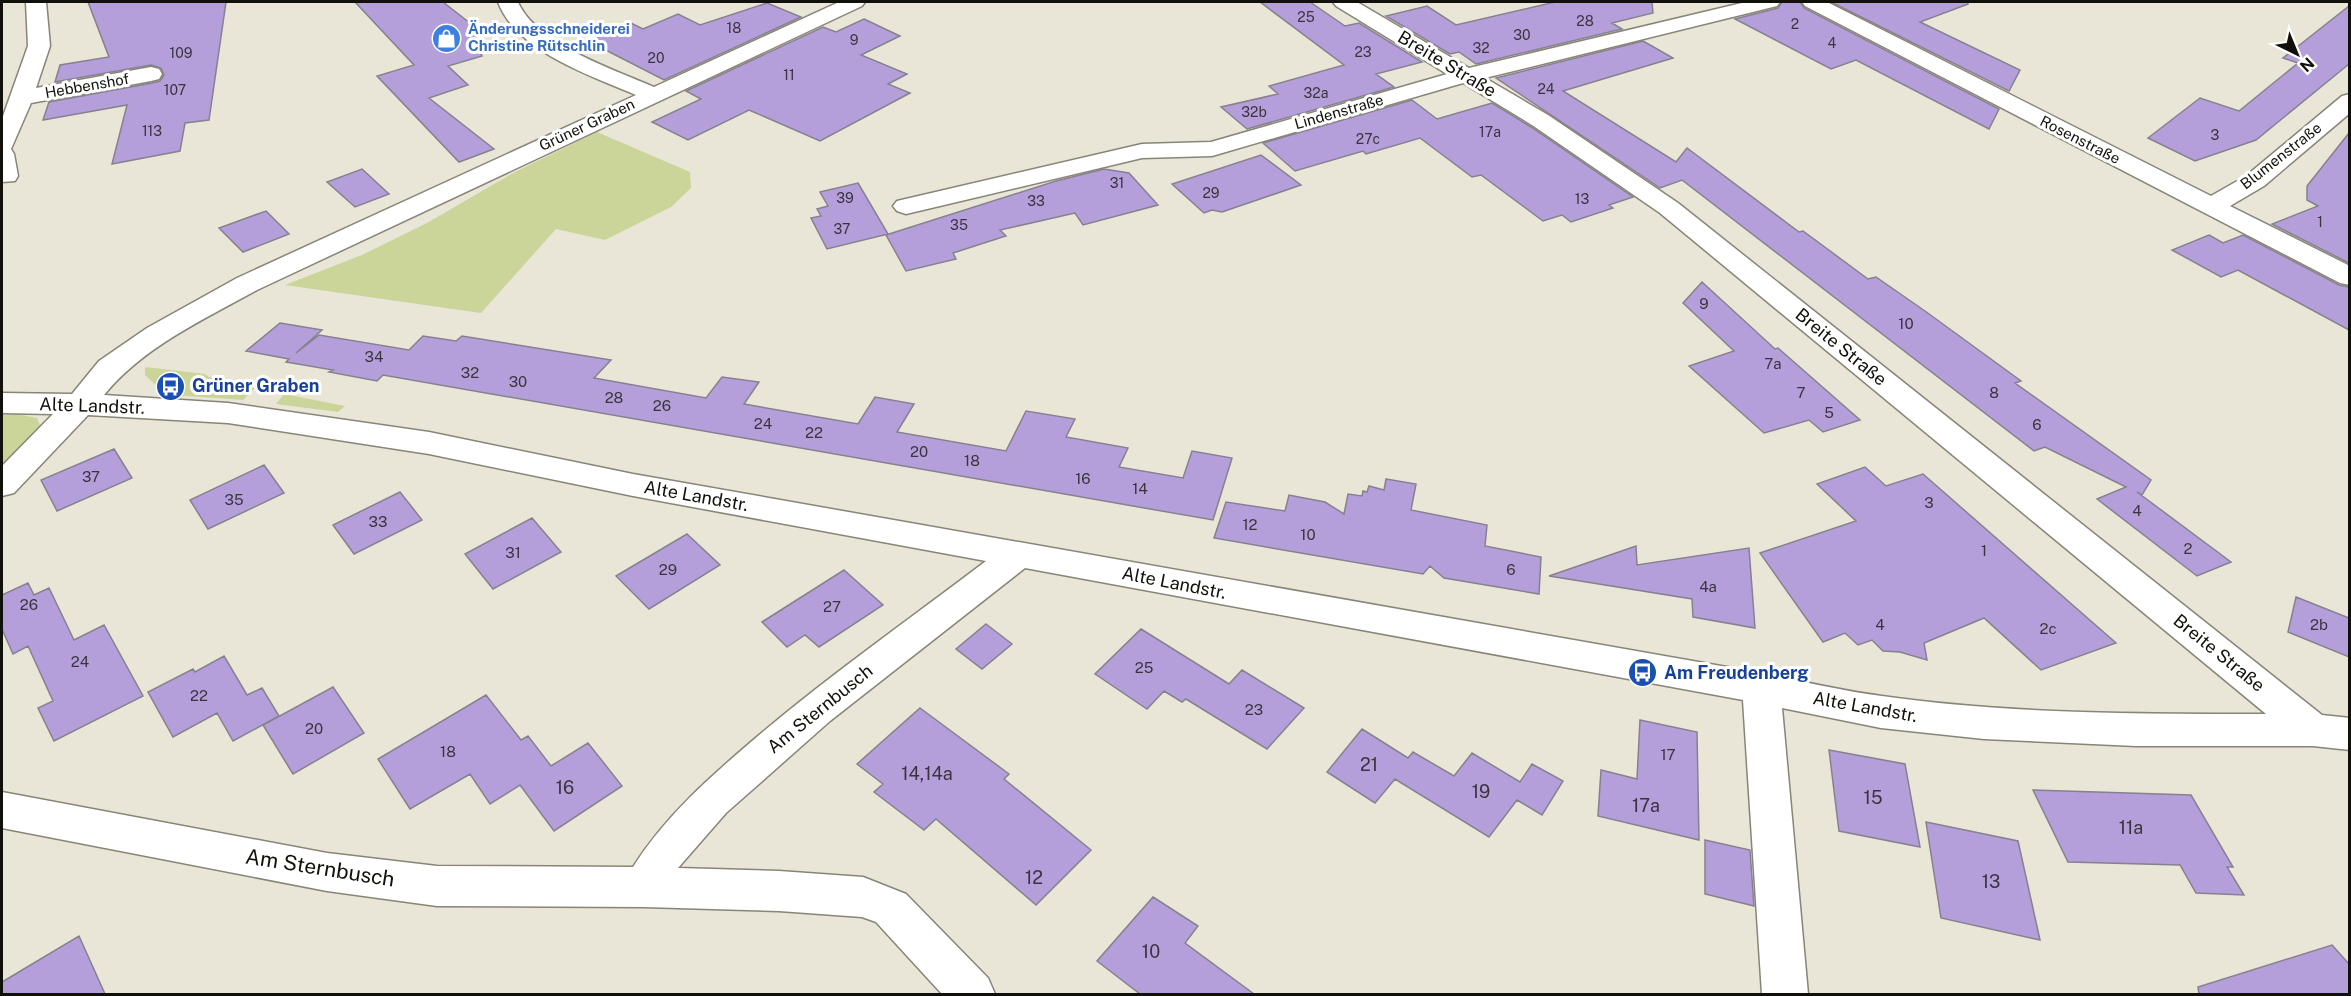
<svg xmlns="http://www.w3.org/2000/svg" width="2351" height="996" viewBox="0 0 2351 996" font-family="'Public Sans',sans-serif">
<style>
.green{fill:#cbd599}
.building{fill:#b49fda;stroke:#86818f;stroke-width:1.5}
.lines{fill:none;stroke-linecap:round;stroke-linejoin:round}
.minor-casing{stroke:#888477;stroke-width:3}
.minor{fill:#fff;fill-rule:evenodd}
.labels{text-anchor:middle;stroke-width:6;stroke-linejoin:round;paint-order:stroke}
.far-number-label{font-size:14px;fill:#3a343e}
.far-shop-label{font-size:15px;font-weight:bold;fill:#366cbe;stroke:#fff;text-anchor:start}
.far-street-label{font-size:15px;fill:#11100a;stroke:#fff}
.number-label{font-size:15px;fill:#3a343e}
.street-label{font-size:18px;fill:#11100a;stroke:#fff}
.transit-label{font-size:18px;font-weight:bold;fill:#164399;stroke:#fff;text-anchor:start}
.near-number-label{font-size:18px;fill:#3a343e}
.near-street-label{font-size:21px;fill:#11100a;stroke:#fff}
</style>
<rect width="100%" height="100%" fill="#e9e6d7"/>
<path class="green" d="M597 132 690 172 691 188 671 207 605 240 556 229 481 313 285 285 362 255 427 223 513 173Z
M145 367 205 374 209 377 255 388 243 400 172 395 164 393 145 375Z
M284 394 345 406 338 412 276 404Z
M17 414 37 418 41 428 2 471V415Z"/>
<path class="building" d="M88 2H226L209 120 185 123 180 151 112 164 127 105 43 120 49 102 152 83 160 81 164 75 161 68 151 65 55 82 60 65 109 57Z
M355 2H443L471 24 482 56 448 66 468 85 429 98 494 149 459 162 377 76 414 65Z
M1260 2H1310L1345 26 1359 23 1422 62 1376 74 1394 87 1247 129 1221 107 1278 94 1269 86 1344 65Z
M1555 2H1652L1653 13 1612 23 1622 29 1476 64 1459 52 1450 54 1386 16 1427 6 1456 25Z
M1782 2H1800L1804 8 1999 109 1989 129 1856 60 1831 69 1735 19 1778 8Z
M1831 2H1967L1968 4 1920 22 2020 70 2009 91Z
M767 3 801 17 664 80 588 41 631 23 643 29 678 14 700 25Z
M2349 6V64L2256 140 2195 161 2148 138 2200 98 2239 111 2298 63 2283 58Z
M864 19 900 36 861 55 907 74 888 84 910 93 820 141 749 110 688 140 652 122 701 99 686 91 823 27 836 32Z
M1643 41 1673 58 1563 91 1676 162 1687 148 1799 232 1803 231 1868 279 1876 277 1925 311 2021 381 2015 383 2151 480 2142 495 2137 492 2231 562 2197 576 2097 499 2126 487 2045 447 2034 451 1682 180 1660 188 1496 78Z
M1412 100 1437 119 1492 103 1531 127 1633 197 1609 205 1613 208 1571 222 1562 215 1543 221 1481 175 1472 177 1420 138 1366 154 1363 151 1295 171 1263 143Z
M2349 133V263L2272 224 2318 206 2307 200V186Z
M1261 155 1301 185 1222 212 1212 210 1204 213 1172 184Z
M362 169 389 194 355 207 327 182Z
M1104 169 1129 173 1158 205 1083 225 1075 213 1000 230 1006 236 953 253 956 259 906 271 886 235 1056 181Z
M858 183 888 234 827 249 811 218 821 216 817 209 828 206 820 192Z
M266 211 289 234 243 252 219 228Z
M2209 235 2223 243 2243 235 2339 285 2349 287V330L2238 270 2221 277 2172 250Z
M1702 282 1775 349 1778 348 1860 420 1823 432 1809 420 1764 433 1689 366 1734 351 1683 303Z
M280 323 322 330 296 353 319 335 409 350 423 336 456 341 462 336 611 360 594 378 706 398 722 377 759 382 744 404 858 424 875 397 914 404 897 432 1006 451 1026 411 1075 419 1066 437 1128 448 1119 467 1183 478 1192 451 1232 458 1213 520 383 375 377 381 329 372 333 370 286 362 289 359 246 351Z
M114 449 132 478 57 511 41 480Z
M264 465 284 493 208 529 190 500Z
M1865 467 1886 486 1923 474 2116 643 2041 670 1984 618 1924 643 1927 660 1900 652 1883 651 1872 640 1858 645 1845 633 1823 642 1760 553 1856 521 1817 484Z
M1386 479 1416 484 1411 510 1487 525 1485 546 1541 557 1539 594 1444 578 1430 566 1423 574 1214 538 1226 502 1285 511 1289 495 1325 502 1344 514 1348 494 1362 496 1363 491 1367 492 1369 486 1384 490Z
M400 492 422 520 354 554 333 525Z
M532 518 561 552 493 589 465 554Z
M687 534 720 565 649 609 616 576Z
M1636 546 1637 565 1749 548 1755 628 1693 617 1692 599 1549 576Z
M844 570 883 605 819 647 805 635 787 647 762 622Z
M28 583 34 595 49 588 74 640 104 625 143 696 54 741 38 708 53 701 28 646 13 654 2 629V595Z
M2296 597 2349 618V657L2288 632Z
M986 624 1012 644 982 669 956 649Z
M1141 629 1229 684 1242 670 1304 708 1267 749 1186 699 1182 702 1164 691 1147 709 1095 674Z
M224 656 247 695 262 688 279 716 233 741 217 713 173 737 148 692 193 669 195 672Z
M333 687 364 733 293 774 263 725Z
M486 695 521 740 528 736 551 766 588 743 622 786 554 831 520 785 490 804 470 774 410 809 378 759Z
M920 708 1009 774 1004 779 1091 850 1036 905 936 819 924 830 874 792 883 784 857 764Z
M1640 720 1697 732 1699 840 1598 816 1601 770 1637 779Z
M1362 729 1408 758 1413 752 1454 776 1472 753 1520 782 1532 764 1563 781 1542 815 1517 800 1489 837 1395 779 1375 803 1327 772Z
M1829 750 1905 764 1920 847 1839 831Z
M2033 790 2191 795 2233 867H2227L2244 895 2196 893 2180 865 2068 862Z
M1926 822 2018 841 2040 940 1941 918Z
M1705 840 1750 850 1754 906 1705 894Z
M1153 897 1198 926 1185 943 1254 994H1140L1097 961Z
M79 936 105 994H2V982Z
M2332 945 2349 964V994H2199L2198 987Z"/>
<g class="lines">
<defs>
<path id="minor" d="M26 2H46L50 46 36 88 151 67 159 69 162 74 159 79 151 81 31 103 11 149 14 154 18 176 15 181 2 182V119L28 46Z
M498 2H518C536 44 613 69 654 87L839 2H865L862 6 257 290C203 320 143 347 104 395L228 403 429 432 633 474 1761 673C1801 681 1842 691 1882 696 2009 714 2138 714 2266 714L1660 213 1532 125 1463 83 1212 156 1142 158 906 214 897 211 893 206 897 201 1142 144 1211 142 1447 74 1336 6 1333 2H1357L1469 68 1746 2H1780L1777 6 1485 78 1548 115 1678 203 2322 715 2350 718V750L2313 746H2136L1984 739 1881 728 1782 708 1808 994H1762L1743 700 1025 568 830 721 726 813 678 868 779 871 863 877 906 894 988 978 995 994H942L876 922 862 917 779 911 644 907 437 906 327 891 2 828V792L327 853 437 866 633 867C666 815 711 776 758 736 831 674 910 619 986 561L633 496 429 454 228 423 88 415 14 493 2 496V466L53 414 2 413V393L72 394 99 361 147 328 237 278 636 95C591 76 516 51 498 2Z
M1802 2H1827L2211 196 2246 176 2342 96 2350 94V113L2264 186 2230 206 2350 266V285L2340 283 1805 6Z"/>
</defs>
<use href="#minor" class="minor-casing"/>
<use href="#minor" class="minor"/>
</g>
<defs>
<symbol id="shop-disc" viewBox="-11 -11 22 22"><circle r="9.5" fill="#3f7fe0" stroke="#fff"/><path d="M-5-2.5h2.3a2.7 3.5 0 0 1 5.4 0H5L5.5 6h-11ZM-1.5-2.5h3a1.5 2.3 0 0 0-3 0Z" fill="#fff"/></symbol>
<symbol id="bus-disc" viewBox="-11 -11 22 22"><circle r="9.5" fill="#1a4fb4" stroke="#fff"/><path d="M-5-6H5V4H4V6H2V4H-2V6H-4V4H-5ZM-3.5-4V0h7V-4ZM-3.5 1.2v1.5H-2V1.2ZM2 1.2v1.5H3.5V1.2Z" fill="#fff"/></symbol>
</defs>
<g fill-rule="evenodd">
<use href="#shop-disc" x="430" y="22" width="33" height="33"/>
<use href="#bus-disc" x="154" y="370" width="33" height="33"/>
<use href="#bus-disc" x="1626" y="656" width="33" height="33"/>
</g>
<g class="labels">
<g class="far-number-label">
<text x="1306" y="22">25</text>
<text x="1585" y="26">28</text>
<text x="1795" y="29">2</text>
<text x="734" y="33">18</text>
<text x="1522" y="40">30</text>
<text x="854" y="45">9</text>
<text x="1832" y="48">4</text>
<text x="1481" y="53">32</text>
<text x="1363" y="57">23</text>
<text x="181" y="58">109</text>
<text x="656" y="63">20</text>
<text x="789" y="80">11</text>
<text x="1546" y="94">24</text>
<text x="175" y="95">107</text>
<text x="1316" y="98">32a</text>
<text x="1254" y="117">32b</text>
<text x="152" y="136">113</text>
<text x="1490" y="137">17a</text>
<text x="2215" y="140">3</text>
<text x="1368" y="144">27c</text>
<text x="1117" y="188">31</text>
<text x="1211" y="198">29</text>
<text x="845" y="203">39</text>
<text x="1582" y="204">13</text>
<text x="1036" y="206">33</text>
<text x="2320" y="227">1</text>
<text x="959" y="230">35</text>
<text x="842" y="234">37</text>
</g>
<g class="far-shop-label">
<text x="468" y="34">Änderungsschneiderei<tspan x="468" dy="17">Christine Rütschlin</tspan></text>
</g>
<g class="far-street-label">
<text transform="translate(87 86) rotate(-10)" y="5">Hebbenshof</text>
<text transform="translate(1339 112) rotate(-16)" y="5">Lindenstraße</text>
<text transform="translate(587 125) rotate(-25)" y="5">Grüner Graben</text>
<text transform="translate(2080 140) rotate(27)" y="5">Rosenstraße</text>
<text transform="translate(2281 156) rotate(-38)" y="5">Blumenstraße</text>
</g>
<g class="number-label">
<text x="1704" y="309">9</text>
<text x="1906" y="329">10</text>
<text x="374" y="362">34</text>
<text x="1773" y="369">7a</text>
<text x="470" y="378">32</text>
<text x="518" y="387">30</text>
<text x="1801" y="398">7</text>
<text x="1994" y="398">8</text>
<text x="614" y="403">28</text>
<text x="662" y="411">26</text>
<text x="1829" y="418">5</text>
<text x="763" y="429">24</text>
<text x="2037" y="430">6</text>
<text x="814" y="438">22</text>
<text x="919" y="457">20</text>
<text x="972" y="466">18</text>
<text x="91" y="482">37</text>
<text x="1083" y="484">16</text>
<text x="1140" y="494">14</text>
<text x="234" y="505">35</text>
<text x="1929" y="508">3</text>
<text x="2137" y="516">4</text>
<text x="378" y="527">33</text>
<text x="1250" y="530">12</text>
<text x="1308" y="540">10</text>
<text x="2188" y="554">2</text>
<text x="1984" y="556">1</text>
<text x="513" y="558">31</text>
<text x="668" y="575">29</text>
<text x="1511" y="575">6</text>
<text x="1708" y="592">4a</text>
<text x="29" y="610">26</text>
<text x="832" y="612">27</text>
<text x="1880" y="630">4</text>
<text x="2319" y="630">2b</text>
<text x="2048" y="634">2c</text>
<text x="80" y="667">24</text>
<text x="1144" y="673">25</text>
<text x="199" y="701">22</text>
<text x="1254" y="715">23</text>
<text x="314" y="734">20</text>
<text x="448" y="757">18</text>
<text x="1668" y="760">17</text>
</g>
<g class="street-label">
<text transform="translate(1447 64) rotate(31)" y="6">Breite Straße</text>
<text transform="translate(1841 347) rotate(39)" y="6">Breite Straße</text>
<text transform="translate(92 406) rotate(2)" y="6">Alte Landstr.</text>
<text transform="translate(696 496) rotate(10)" y="6">Alte Landstr.</text>
<text transform="translate(1174 583) rotate(11)" y="6">Alte Landstr.</text>
<text transform="translate(2219 653) rotate(39)" y="6">Breite Straße</text>
<text transform="translate(1865 707) rotate(10)" y="6">Alte Landstr.</text>
<text transform="translate(820 709) rotate(-39)" y="6">Am Sternbusch</text>
</g>
<g class="transit-label">
<text x="192" y="392">Grüner Graben</text>
<text x="1664" y="679">Am Freudenberg</text>
</g>
<g class="near-number-label">
<text x="1369" y="771">21</text>
<text x="927" y="780">14,14a</text>
<text x="565" y="794">16</text>
<text x="1481" y="798">19</text>
<text x="1873" y="804">15</text>
<text x="1646" y="812">17a</text>
<text x="2131" y="834">11a</text>
<text x="1034" y="884">12</text>
<text x="1991" y="888">13</text>
<text x="1151" y="958">10</text>
</g>
<g class="near-street-label">
<text transform="translate(320 868) rotate(9)" y="7">Am Sternbusch</text>
</g>
</g>
<rect width="2351" height="996" fill="none" stroke="#11100a" stroke-width="6"/>
<g transform="translate(2297 54) rotate(137)" stroke="#ffffff" stroke-width="4.5" paint-order="stroke">
<path d="M0-4.5L10 22L0 15L-10 22Z" fill="#11100a"/>
<text y="-9" font-size="16" font-weight="bold" text-anchor="middle" fill="#11100a">N</text>
</g>
</svg>
